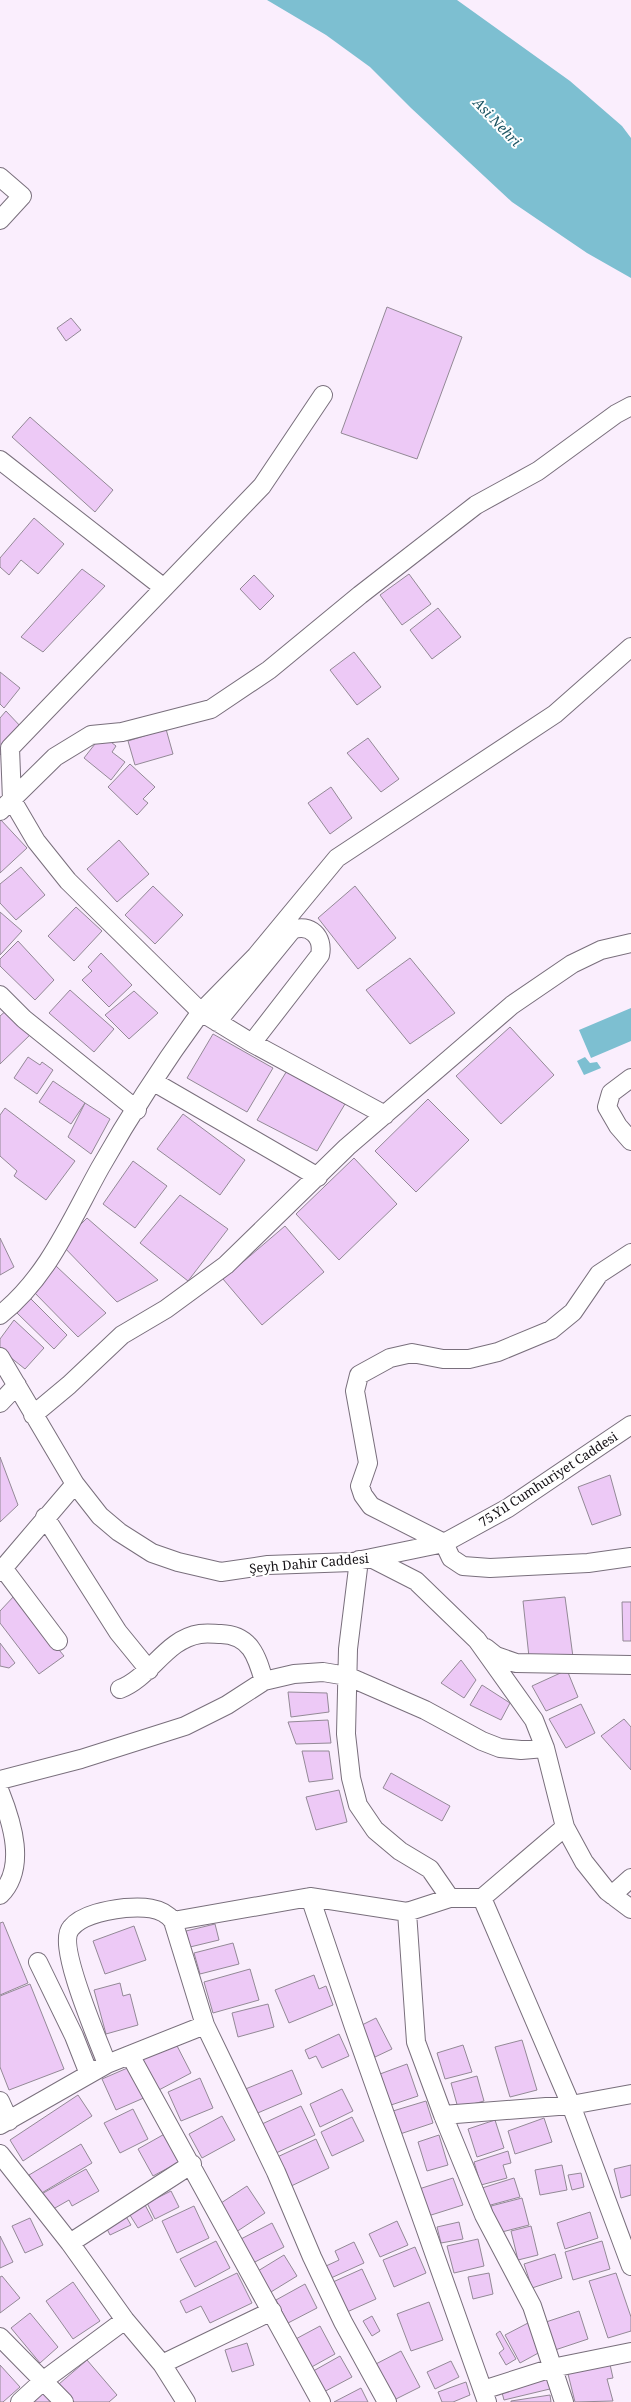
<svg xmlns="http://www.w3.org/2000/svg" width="631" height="2402" viewBox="0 0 631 2402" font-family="'Noto Serif',serif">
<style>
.water{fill:#7dbfd1}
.building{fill:#edc9f6;stroke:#938996}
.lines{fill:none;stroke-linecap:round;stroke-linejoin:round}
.minor-casing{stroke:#796f7c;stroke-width:20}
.minor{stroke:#fff;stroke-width:18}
.labels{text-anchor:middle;stroke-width:4;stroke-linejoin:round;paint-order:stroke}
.street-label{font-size:13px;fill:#120f13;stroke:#fff}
.water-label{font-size:14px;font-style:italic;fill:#1e5664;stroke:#fff}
</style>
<rect width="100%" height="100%" fill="#faeefd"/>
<path class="water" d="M267 0H457L570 81 622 126 631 138V278L587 253 512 202 411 108 370 67 326 35Z
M631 1008V1041L591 1058 579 1030Z
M585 1057 590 1063 597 1062 601 1068 584 1075 577 1061Z"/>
<path class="building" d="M387 307 462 337 417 459 341 433Z
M71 318 81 330 66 341 57 328Z
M30 417 113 490 95 512 12 437Z
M34 518 64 544 38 574 21 560 9 575 0 567V558Z
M82 569 105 586 43 652 21 637Z
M409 574 431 604 402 625 380 595Z
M254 575 274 596 260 610 240 589Z
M438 608 461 637 432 659 410 630Z
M354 652 381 687 357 705 330 670Z
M0 672 20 688 4 708 0 704Z
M6 711 22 728 0 755V718Z
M166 729 173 754 135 765 128 741Z
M102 735 116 746 112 752 125 762 111 780 84 758Z
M368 738 399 779 381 792 347 753Z
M130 764 155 787 143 799 148 803 137 815 108 787Z
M331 787 352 818 330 834 308 803Z
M0 819 27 848 0 873Z
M119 840 149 874 117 902 87 869Z
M21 867 45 895 16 920 0 903V884Z
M153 886 183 915 155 944 125 915Z
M355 886 396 938 358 969 318 918Z
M76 907 102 931 74 961 48 936Z
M0 912 22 931 0 955Z
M18 941 54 980 35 1000 0 966V959Z
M101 953 132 985 109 1007 82 980 92 971 88 967Z
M410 958 455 1013 410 1044 366 990Z
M70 990 114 1029 94 1052 49 1013Z
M134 991 158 1013 129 1039 105 1015Z
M8 1009 32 1033 0 1064V1016Z
M510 1027 554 1075 501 1124 456 1076Z
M213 1034 273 1068 247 1112 187 1078Z
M28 1057 40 1065 42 1062 53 1070 37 1094 14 1078Z
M288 1069 345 1104 317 1151 257 1120Z
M53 1081 85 1103 71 1124 39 1102Z
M428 1099 469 1140 416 1192 375 1151Z
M85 1103 110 1119 91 1154 68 1137Z
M5 1108 75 1161 46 1200 14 1176 17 1171 0 1156V1115Z
M183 1114 245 1160 220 1195 157 1149Z
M354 1158 397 1204 339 1260 296 1214Z
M133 1161 167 1186 135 1228 103 1204Z
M180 1195 228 1229 188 1281 140 1243Z
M87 1218 158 1280 117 1302 61 1244Z
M285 1226 324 1272 262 1325 223 1279Z
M0 1238 14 1267 0 1275Z
M56 1266 106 1313 78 1337 32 1290Z
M29 1297 67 1335 54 1349 17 1313Z
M14 1320 44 1348 25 1369 0 1349V1339Z
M0 1457 18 1505 0 1522Z
M610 1475 621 1515 592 1525 578 1487Z
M15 1595 64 1656 39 1674 0 1623V1611Z
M565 1597 573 1657H529L523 1601Z
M622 1602H631V1641H623Z
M0 1643 15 1663 9 1668 0 1666Z
M461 1660 476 1680 464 1698 441 1683Z
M567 1670 578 1697 546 1711 532 1686Z
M482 1685 510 1703 501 1720 470 1705Z
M288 1692 327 1693 329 1712 291 1717Z
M581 1704 595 1733 566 1748 549 1719Z
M624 1719 631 1727V1770L601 1736Z
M328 1720 331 1743 296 1744 288 1722Z
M302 1751H329L333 1779 309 1782Z
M391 1773 450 1806 442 1821 383 1788Z
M339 1790 347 1822 316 1830 306 1797Z
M3 1922 28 1983 0 1995V1923Z
M215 1924 219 1940 190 1947 186 1931Z
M134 1926 146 1960 105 1974 93 1941Z
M233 1943 239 1964 200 1974 194 1953Z
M250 1969 259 2000 213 2013 204 1982Z
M314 1975 319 1989 326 1986 333 2005 289 2023 275 1990Z
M120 1983 123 1996 130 1994 138 2025 106 2034 94 1990Z
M30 1984 64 2069 9 2090 0 2067V1996Z
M268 2004 274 2027 238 2037 232 2013Z
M376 2018 392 2049 375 2057 360 2026Z
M339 2034 349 2056 322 2068 316 2056 309 2059 305 2050Z
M174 2040 191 2073 157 2091 140 2058Z
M522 2040 537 2090 510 2097 495 2047Z
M463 2045 472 2072 445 2079 437 2053Z
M407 2064 418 2096 391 2105 380 2074Z
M132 2066 146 2097 116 2110 102 2079Z
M292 2070 302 2094 253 2115 243 2090Z
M477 2076 484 2101 458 2108 451 2083Z
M200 2078 213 2108 181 2121 168 2092Z
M342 2089 353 2111 320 2127 310 2104Z
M78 2095 92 2116 23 2161 10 2140Z
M426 2101 433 2123 400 2134 393 2111Z
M301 2106 315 2135 276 2153 262 2124Z
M133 2109 148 2139 120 2153 104 2123Z
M222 2116 235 2140 202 2158 189 2134Z
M352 2117 364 2141 332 2156 321 2132Z
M544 2118 552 2142 515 2154 508 2131Z
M495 2120 504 2148 477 2157 468 2129Z
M168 2132 183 2160 153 2176 138 2149Z
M439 2135 448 2165 427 2171 418 2142Z
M316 2139 329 2168 287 2188 273 2159Z
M81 2144 92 2163 40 2194 29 2175Z
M508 2151 511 2163 503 2165 507 2178 481 2185 474 2162Z
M562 2165 567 2190 540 2195 535 2170Z
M631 2165V2195L621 2198 614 2169Z
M86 2169 99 2191 72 2206 69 2200 48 2212 38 2196Z
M581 2173 584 2187 572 2190 568 2175Z
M453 2178 463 2205 428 2216 419 2189Z
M514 2178 520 2197 487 2206 482 2188Z
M247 2186 265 2213 236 2232 218 2205Z
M171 2191 179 2207 155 2219 147 2203Z
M522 2198 529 2225 498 2233 491 2206Z
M144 2203 153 2220 138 2228 128 2212Z
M194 2206 209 2238 177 2253 162 2221Z
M590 2212 598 2238 565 2249 557 2223Z
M124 2213 131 2225 110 2235 104 2223Z
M30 2218 43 2245 25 2253 12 2226Z
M397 2221 408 2245 380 2257 369 2234Z
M459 2222 463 2239 441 2243 437 2227Z
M272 2223 284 2247 251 2264 239 2240Z
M531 2226 538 2255 518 2260 511 2231Z
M0 2236 13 2262 0 2268Z
M478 2239 484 2266 454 2273 447 2246Z
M216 2241 230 2268 195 2287 180 2259Z
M602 2241 610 2269 573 2280 565 2252Z
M354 2242 364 2263 331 2278 326 2266 339 2260 335 2251Z
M415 2247 426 2273 394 2287 383 2260Z
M555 2254 562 2278 532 2288 524 2264Z
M284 2255 297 2276 266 2295 253 2274Z
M362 2269 376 2299 347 2312 333 2282Z
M237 2273 252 2303 210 2323 201 2306 186 2313 180 2301Z
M489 2273 493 2294 473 2299 468 2277Z
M616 2273 631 2317V2331L608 2338 589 2281Z
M2 2276 20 2298 0 2313V2277Z
M73 2282 100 2321 73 2339 46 2301Z
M305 2284 317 2308 288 2323 276 2300Z
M429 2302 443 2340 411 2351 397 2314Z
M579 2311 588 2339 555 2350 546 2322Z
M30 2313 58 2347 40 2363 11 2328Z
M372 2316 380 2331 372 2336 363 2321Z
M528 2323 542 2351 520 2363 505 2335Z
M320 2326 335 2354 308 2369 292 2341Z
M500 2331 516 2359 506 2365 499 2353 504 2349 496 2334Z
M247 2343 254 2365 232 2372 225 2350Z
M401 2351 420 2387 390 2402 372 2366Z
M340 2356 352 2377 320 2394 308 2374Z
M87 2360 117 2395 109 2402H74L59 2384Z
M609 2360 613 2378 607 2379 613 2401 575 2402 567 2370Z
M451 2361 459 2377 435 2389 427 2372Z
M0 2365 20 2387 3 2402H0Z
M550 2373 554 2388 504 2400 500 2385Z
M466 2382 470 2395 453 2402H442L438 2392Z
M361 2388 368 2402H334Z
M45 2391 54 2402H31Z
M550 2395 551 2402H511V2401Z"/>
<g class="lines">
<defs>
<path id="minor" d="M0 177 22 196 0 220
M0 460 164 588
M0 811 55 757 91 735 122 732 211 709 269 670 360 595 476 505 538 471 616 414 631 406
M0 995 24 1019 137 1110
M217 1022 292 930C310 923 324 937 320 955L252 1043
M631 1078 611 1093 607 1107 618 1126 631 1141
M154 1082 318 1177
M385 1115 252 1043 201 1012 256 956 337 858 555 714 631 647
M0 1315C48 1277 71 1220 100 1168 130 1115 165 1061 201 1012L68 881 36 841 12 800 10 748 262 486 323 395
M0 1357 75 1484 100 1516 119 1532 152 1553 178 1562 221 1572 268 1565 352 1562 444 1543 508 1508 631 1425
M0 1403 17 1385
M33 1415 69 1385 122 1335 166 1309 226 1265 347 1147 512 1005 572 964 601 950 631 943
M45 1517 118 1632 149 1670
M444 1543 371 1506 363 1495 360 1486 368 1463 355 1391 359 1375 390 1358 412 1353 443 1359H469L498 1352 551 1330 573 1312 599 1274 631 1253
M444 1543 451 1558 463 1566 490 1568 588 1563 631 1557
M371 1558 416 1581 477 1640 534 1720 545 1748 565 1827 584 1862 607 1891 631 1909
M359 1560 348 1649 346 1734 351 1778 358 1805 375 1830 400 1851 430 1869 450 1898
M3 1568 58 1641
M0 1572 75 1484
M486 1648 496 1656 516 1663 631 1665
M120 1689C151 1677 166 1639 200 1634 207 1633 215 1634 221 1634 251 1635 257 1657 264 1681
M0 1780 81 1759 185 1726 227 1705 264 1681 294 1674 323 1672 347 1676 425 1710 482 1741 500 1748 521 1750 545 1748
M0 1792C12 1822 27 1868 0 1895
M612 1895 631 1878
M310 1897 354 2027 487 2402
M482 1898 571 2105 631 2266
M407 1912 416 2042 443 2115 484 2215 532 2306 564 2402
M173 1921 310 1897 407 1912 450 1898H482L565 1827
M38 1962 74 2036 89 2074
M130 2055 321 2402
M107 2064C99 2042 56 1945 71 1928 82 1914 109 1910 125 1908 141 1907 162 1906 173 1921L205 2025 276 2172 312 2257 343 2322 387 2402
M0 2101 9 2121
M443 2115 571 2105 631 2094
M0 2125 107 2064 205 2025
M0 2154 70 2243 125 2320 162 2364 186 2402
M70 2243 192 2164
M0 2337 64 2402
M162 2364 272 2311
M483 2390 552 2368 631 2352
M20 2402 44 2380 125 2320"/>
</defs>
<use href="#minor" class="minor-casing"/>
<use href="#minor" class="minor"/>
</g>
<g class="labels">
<g class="street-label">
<text transform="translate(548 1479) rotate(-33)" y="5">75.Yıl Cumhuriyet Caddesi</text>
<text transform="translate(309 1563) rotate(-5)" y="5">Şeyh Dahir Caddesi</text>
</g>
<g class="water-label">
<text transform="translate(497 122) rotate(46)" y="5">Asi Nehri</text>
</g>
</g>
</svg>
